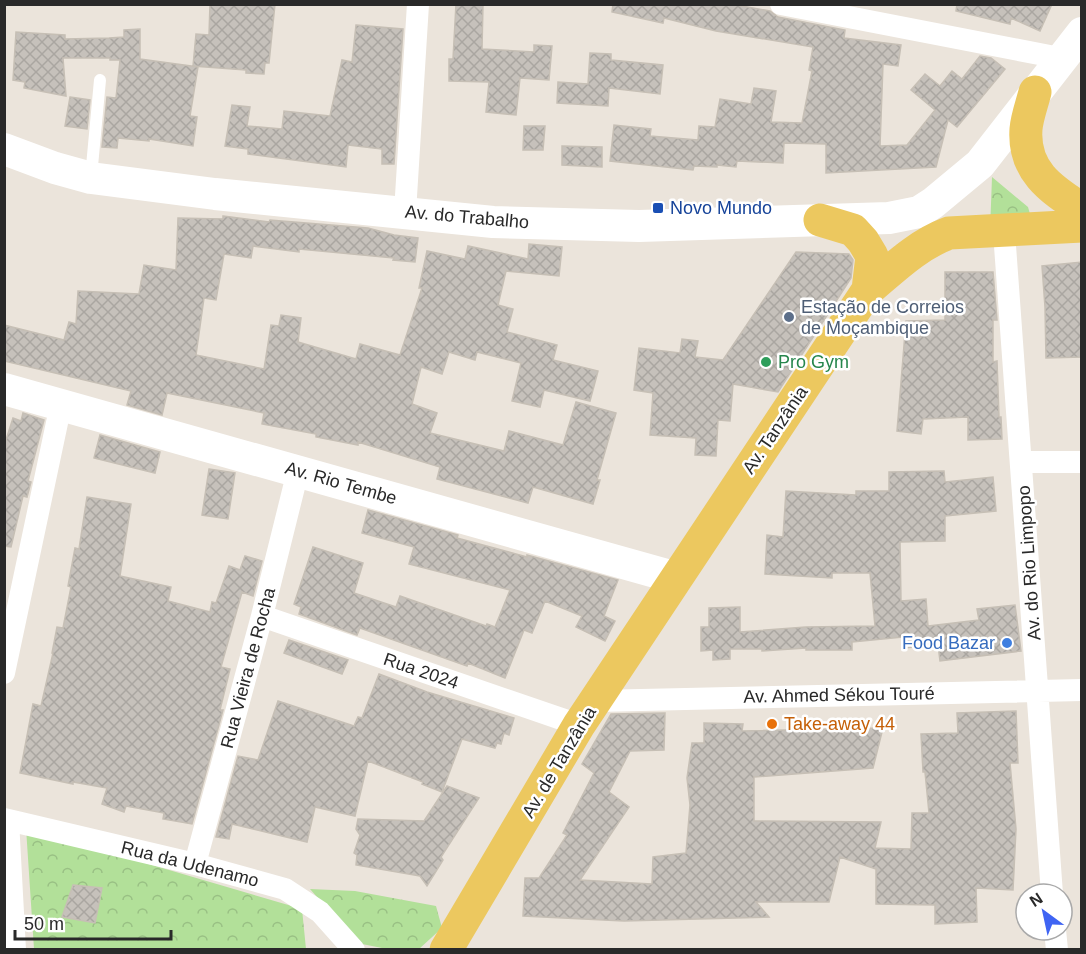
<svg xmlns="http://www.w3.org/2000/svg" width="1086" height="954" viewBox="0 0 1086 954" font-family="Arial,sans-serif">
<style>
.forest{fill:url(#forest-crowns)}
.building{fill:url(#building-cross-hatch);stroke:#c6bfb5;stroke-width:1.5}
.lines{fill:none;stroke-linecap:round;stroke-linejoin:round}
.service{stroke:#fff;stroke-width:12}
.minor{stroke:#fff;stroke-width:22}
.secondary{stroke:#fff;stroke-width:32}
.primary{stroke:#ecc85f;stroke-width:33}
.transit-dot{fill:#1a4fb4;stroke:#fff;stroke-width:2}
.service-dot{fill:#5c6f8a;stroke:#fff;stroke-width:2}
.leisure-dot{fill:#2e9e5b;stroke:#fff;stroke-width:2}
.shop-dot{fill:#3f7fe0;stroke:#fff;stroke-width:2}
.food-dot{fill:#e8710a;stroke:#fff;stroke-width:2}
.labels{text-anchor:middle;stroke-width:5;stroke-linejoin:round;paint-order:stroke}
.transit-label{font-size:18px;fill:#164399;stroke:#fff;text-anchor:start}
.street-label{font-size:18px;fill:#292929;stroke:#fff}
.service-label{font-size:18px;fill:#4e5e75;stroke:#fff;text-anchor:start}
.leisure-label{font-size:18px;fill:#27864d;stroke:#fff;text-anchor:start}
.shop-label{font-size:18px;fill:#366cbe;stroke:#fff;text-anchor:end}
.food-label{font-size:18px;fill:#c56008;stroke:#fff;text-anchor:start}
</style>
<defs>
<pattern id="forest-crowns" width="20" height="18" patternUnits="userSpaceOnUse" patternTransform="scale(1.5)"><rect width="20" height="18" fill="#b2e099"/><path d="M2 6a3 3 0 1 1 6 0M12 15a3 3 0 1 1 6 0" fill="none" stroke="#99c084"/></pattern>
<pattern id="building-cross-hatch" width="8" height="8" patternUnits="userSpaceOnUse" patternTransform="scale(1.5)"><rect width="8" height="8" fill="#c6c1bb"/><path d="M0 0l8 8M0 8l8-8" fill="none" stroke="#aaa6a1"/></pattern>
</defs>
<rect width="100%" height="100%" fill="#ebe4db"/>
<path class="forest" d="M992 177 1028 207 1030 214 990 231Z
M26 828 302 909 306 949H34Z
M310 889 355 891 436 906 442 928 419 949H387L357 943Z"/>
<path class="building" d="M210 4H275L269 63H265L264 74 246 73V70L193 66 196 34 209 35Z
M456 4H483L482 49 534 52V45L552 46 549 80 520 78 516 115 486 112 489 82 449 81V59H453Z
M613 4H731L770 11 778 17 845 30 844 38 901 45 898 66 883 64 880 146 907 145 935 110 911 90 925 74 940 86 952 71 962 79 980 56 991 58 1005 69 957 127 948 120 936 167 826 173V144L784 143 783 163 737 161 736 167 717 165V167L694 166 693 170 610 161 614 125 651 129 650 136 698 140 699 126 715 127 720 99 751 104 754 88 776 91 771 122 802 123 812 71 809 70 813 47 716 31 664 18 663 23 612 12Z
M957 4H1052L1040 31 1011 18 1010 24 956 11Z
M356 25 403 29 394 164H382V149L348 145 346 167 248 154V149L225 146 232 105 250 107 247 126 282 129 284 111 330 116 342 60 352 62Z
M140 29V59L198 67 190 116 197 117 193 146 149 139V141L118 138 117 148 102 147 107 97 116 98 120 60H110V58H63L66 96 24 88 25 82 13 80 16 32 65 35V39L109 38 124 37V30Z
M590 53 611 54V60L663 65 660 94 609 88 608 106 557 103 558 82 588 84Z
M70 97 90 100 87 129 65 126Z
M524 126H545L543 150H523Z
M562 146 602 147V167L562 165Z
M223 216 269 222 270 220 368 228 394 235 418 238 415 262 393 260 394 258 299 249V252L253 246 251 258 224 254 216 300 204 298 196 355 264 369 271 325 279 326 281 315 301 318 298 342 356 359 360 344 400 355 422 288H419L427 251 465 259 468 246 528 259 529 244 562 247 559 276 506 271 498 305 513 309 507 332 557 345 553 360 598 371 590 401 544 390 540 407 512 401 521 363 477 352 475 360 449 352 442 374 421 367 412 404 437 413 430 433 504 451 509 431 563 445 576 402 616 413 597 480H600L593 504 533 487 528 503 437 479 440 467 358 442V445L316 437V434L262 424 264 413 167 393 162 415 127 405 131 391 4 361V325L64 340 69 322 76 324 78 291 139 294 144 265 176 270 178 218 223 219Z
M796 252 849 254 853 260 851 278 778 392 733 384 730 421 718 420 716 456 695 455 696 438 650 435 653 393 634 390 639 348 680 353 682 339 698 341 695 357 723 360Z
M1082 262V357L1046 358 1045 307 1042 266Z
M945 272H993L997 320H993V362L997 361 999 417H1001L1002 439 968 440V417L923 419 921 434 897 431 906 321 945 320Z
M23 413 44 420 28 481 31 482 27 497 23 496 11 547 4 546V446L13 418 21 421Z
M100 435 160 452 155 473 94 458Z
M209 469 235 473 228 519 202 515Z
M944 471 945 482 993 477 996 511 945 516V541L900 542 901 601 926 599 928 626 979 620 977 609 1015 605 1021 651 940 661 938 645 904 648 903 637 852 642V650H806V648L762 651V649H730V659L713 660V650L701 651V627H709V608L740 607V632L806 627 875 626 870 573H832V578L765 574 767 535 783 537 786 491 856 495V491H889V472Z
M87 497 131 504 120 576 171 587 168 601 210 612 212 602 216 603 229 566 240 570 245 556 262 561 253 596 242 592 221 667 230 669 220 710H223L192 824 163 819 164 813 126 806 124 812 102 804 107 788 73 782V784L20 773 33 704 41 706 53 653H52L57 627 63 628 71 587 68 586 75 548 79 549Z
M368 510 458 535 457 538 527 557V555L618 580 604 616 615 621 605 641 576 627 582 616 545 601 532 633 524 630 505 678 468 663 467 666 360 628 357 635 299 614 301 607 294 604 313 547 363 563 354 593 396 607 400 596 486 626 487 624 495 627 510 590 409 564 414 547 362 533Z
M289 640 348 660 342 674 284 653Z
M379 674 427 692 514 718 509 735 504 733 501 744 497 743 495 748 462 739 442 792 422 784 423 782 368 761 355 816 315 807 307 842 232 824 229 839 216 837 238 756 258 760 278 701 354 726 358 717 362 718Z
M1016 711 1018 763H1010L1016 829 1013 890 976 888 977 922 935 924V905L876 904V869L840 857 829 902H756L769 917 624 921 523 916 525 878H539L567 835 563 833 594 773 582 764 611 714 665 713 664 750 630 751 609 792 629 807 580 880 652 884 653 857 686 853 690 805 687 778 692 743H704V723L743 724 742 731 883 728 873 768 754 777V821L881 822 875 848 911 849 912 813H929L925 772H923L921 734 958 733 957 713Z
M447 786 479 798 441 857 443 860 427 886 420 876 356 865 357 855 354 853 360 835 356 829 358 819 424 821Z
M73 885 102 888 95 923 62 917Z"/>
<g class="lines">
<path class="service" d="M91 177 100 80"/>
<path class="minor" d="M781 4 1060 58
M405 212 418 4
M1004 232 1052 894
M1022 462H1082
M262 616 579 725
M4 673 61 404
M596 701 1082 690
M4 819 195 864 285 889 320 912 354 950
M8 820 15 950
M195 864 262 616 298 471
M1055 930 1057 950"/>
<path class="secondary" d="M4 149 55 168 91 178 215 194 493 222 639 226 889 218 919 212 933 203 980 164 1082 33
M4 389 677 578"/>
<path class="primary" d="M1035 92C1032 104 1027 117 1026 129 1023 170 1050 189 1082 209
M820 220 853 230 863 241 872 256 868 290
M446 950 579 725 868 290C894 268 917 245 949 233L1082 226"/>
</g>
<rect class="transit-dot" x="652" y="202" width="12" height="12" rx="3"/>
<circle class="service-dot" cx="789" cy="317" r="6"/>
<circle class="leisure-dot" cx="766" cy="362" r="6"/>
<circle class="shop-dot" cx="1007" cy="643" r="6"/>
<circle class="food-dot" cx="772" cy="724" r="6"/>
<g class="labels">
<g class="transit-label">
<text x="670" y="214">Novo Mundo</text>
</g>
<g class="street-label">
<text transform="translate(467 217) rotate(5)" y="6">Av. do Trabalho</text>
<text transform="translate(775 430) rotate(-56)" y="6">Av. Tanzânia</text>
<text transform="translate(341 483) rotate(16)" y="6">Av. Rio Tembe</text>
<text transform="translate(1029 563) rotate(-94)" y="6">Av. do Rio Limpopo</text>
<text transform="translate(248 668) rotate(-75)" y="6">Rua Vieira de Rocha</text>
<text transform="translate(421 671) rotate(19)" y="6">Rua 2024</text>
<text transform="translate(839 695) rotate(-1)" y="6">Av. Ahmed Sékou Touré</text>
<text transform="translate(559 762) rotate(-59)" y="6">Av. de Tanzânia</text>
<text transform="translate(190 864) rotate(14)" y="6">Rua da Udenamo</text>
</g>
<g class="service-label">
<text x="801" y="313">Estação de Correios<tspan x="801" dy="21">de Moçambique</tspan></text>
</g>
<g class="leisure-label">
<text x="778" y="368">Pro Gym</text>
</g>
<g class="shop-label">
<text x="995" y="649">Food Bazar</text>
</g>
<g class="food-label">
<text x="784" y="730">Take-away 44</text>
</g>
</g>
<rect width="1086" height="954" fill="none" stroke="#292929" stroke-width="12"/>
<g transform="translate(1044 912) rotate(327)"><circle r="28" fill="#ffffff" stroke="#a9a9a9" stroke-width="1.5"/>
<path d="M0-4.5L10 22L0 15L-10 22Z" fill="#3f64f3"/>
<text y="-9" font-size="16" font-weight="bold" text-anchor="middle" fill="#292929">N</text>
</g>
<path d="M15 930v9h156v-9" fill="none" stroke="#292929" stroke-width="3"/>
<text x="24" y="930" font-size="18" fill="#292929" stroke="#ffffff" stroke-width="4.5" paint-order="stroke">50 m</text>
</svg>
